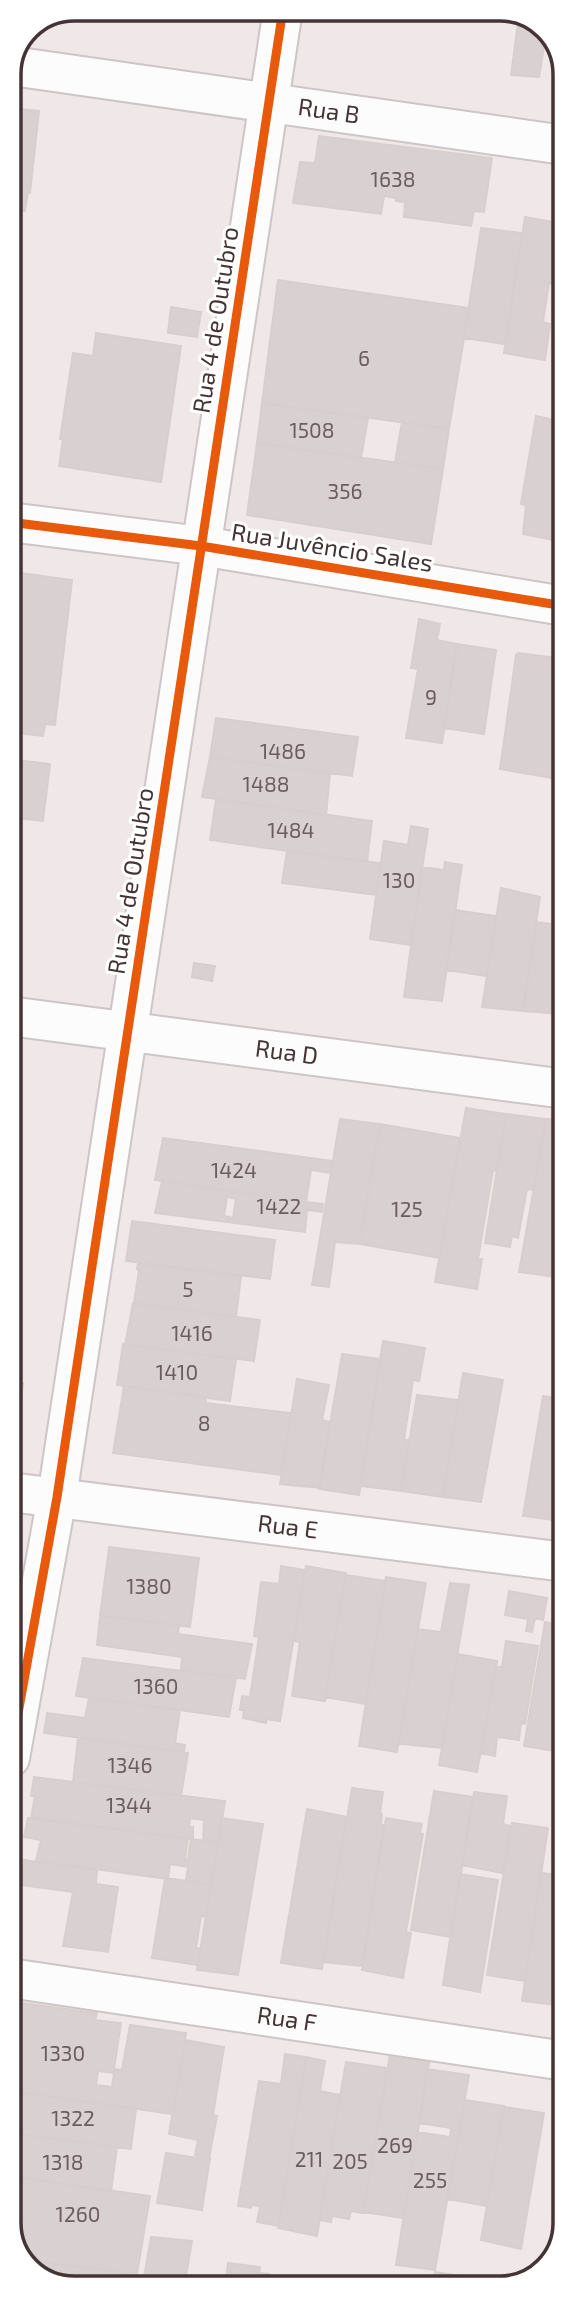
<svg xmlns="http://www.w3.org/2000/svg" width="574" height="2297" viewBox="0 0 574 2297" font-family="'Exo 2',sans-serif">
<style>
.building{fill:#d9d0d1;stroke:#d8cece;stroke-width:2;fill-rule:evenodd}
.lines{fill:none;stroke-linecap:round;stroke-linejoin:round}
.minor-casing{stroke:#cec5c6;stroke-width:42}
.minor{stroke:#fdfcfc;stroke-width:38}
.cycleway-casing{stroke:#fff;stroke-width:13}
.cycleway{stroke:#e8590c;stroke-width:9}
.labels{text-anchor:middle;stroke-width:6;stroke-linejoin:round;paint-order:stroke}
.number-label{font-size:21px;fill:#6b5c5e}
.street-label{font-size:24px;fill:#453436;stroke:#fff}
.rim{fill:none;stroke:#453436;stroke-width:3.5}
</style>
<rect width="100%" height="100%" fill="#f0e8e8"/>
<path class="building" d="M519 15 547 29 539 77 511 75Z
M9 108 39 111 30 193 28 192 25 211 9 210Z
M319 136 492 158 484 212 474 211 471 226 404 217 405 202 396 201V198L384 196 381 214 293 203 300 162 315 163Z
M525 217 559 223 554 253 561 255 557 284 549 283 543 322 550 324 545 360 504 353Z
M481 228 522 233 505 344 464 338Z
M278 280 469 308 449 429 262 403Z
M171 307 201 312 197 337 168 333Z
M96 333 181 346 161 482 59 466 63 439H60L73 353 93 356Z
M262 403 368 418 361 458 257 443Z
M536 416 564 422V448L554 506 563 509 558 541 523 534 526 505 521 504Z
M402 422 449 429 443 469 395 462Z
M257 443 443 469 431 544 247 515Z
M13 572 72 580 55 725 45 724 43 736 9 732V608Z
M419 619 440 624 437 640 457 644 442 743 406 738 418 669 411 668Z
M457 644 496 650 484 734 444 728Z
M518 653 564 659V741L558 779 500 769 516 655Z
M216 718 358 737 352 776 210 757Z
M210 757 330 773 326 815 202 797Z
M9 759 50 764 43 821 9 817Z
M216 799 372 821 367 862 210 840Z
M411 826 428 829 411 945 370 939 384 841 408 845Z
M287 851 381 863 376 895 282 883Z
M445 862 462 865 442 1001 404 997 422 867 444 870Z
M501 888 540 897 523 1011 482 1007Z
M455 910 496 916 487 976 446 970Z
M537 922 565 926V1001L562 1014 523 1011Z
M194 963 215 966 212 981 192 977Z
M466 1108 506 1114 497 1171 493 1170 478 1259H482L477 1289 435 1282Z
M506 1114 546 1119 534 1190 527 1189 518 1238 512 1236 510 1247 485 1243Z
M340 1119 380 1124 360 1244 335 1242 329 1287 312 1285Z
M546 1119 565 1121V1238L555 1277 519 1272Z
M380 1124 460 1138 440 1258 360 1244Z
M163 1138 333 1161 331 1173 311 1170 306 1202 155 1180Z
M162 1181 306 1202 323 1204 322 1212 307 1210 305 1232 155 1213ZM227 1197 236 1199 233 1218 224 1216Z
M132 1221 275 1240 270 1279 126 1261Z
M138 1263 241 1276 236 1317 134 1303 139 1270 137 1269Z
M133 1303 260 1320 254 1361 125 1345Z
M383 1341 425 1348 419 1381 413 1380 404 1440H409L401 1491 360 1486Z
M123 1344 236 1359 230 1401 117 1385Z
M342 1354 381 1359 359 1495 319 1489Z
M463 1373 503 1380 481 1502 443 1497Z
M297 1379 329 1385 322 1420 330 1422 320 1488 280 1484Z
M9 1381 23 1383 15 1455 10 1454Z
M124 1386 206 1397V1403L291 1413 281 1475 113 1453Z
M417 1395 459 1400 443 1497 401 1491Z
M543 1396 565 1399V1447L553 1520 523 1516Z
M109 1547 199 1558 190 1627 100 1616Z
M281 1566 305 1570 280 1721 266 1719V1723L243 1718 244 1710H240L242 1696 250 1697 259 1637 254 1636 261 1582 279 1584Z
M306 1566 346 1573 325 1701 292 1696 300 1642 294 1641Z
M346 1575 386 1581 366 1704 325 1697Z
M386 1577 426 1583 397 1752 359 1746Z
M450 1583 469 1585 442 1748 401 1744H399L418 1629 441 1632Z
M509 1591 547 1598 543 1620 535 1618 532 1632 526 1631 528 1619 505 1615Z
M100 1616 179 1625 178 1634 252 1644 245 1679 181 1670 182 1657 97 1645Z
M545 1622 565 1626V1732L562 1752 524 1746Z
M506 1641 538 1646 525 1724 521 1723 519 1740 497 1737 495 1756 481 1753 496 1666 502 1667Z
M458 1654 497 1661 477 1772 439 1765Z
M83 1658 236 1678 229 1717 76 1696Z
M89 1698 180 1710 175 1743 185 1745 184 1752 44 1733 47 1713 85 1718Z
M78 1738 188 1753 181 1796 73 1782Z
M34 1777 225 1801 218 1843 203 1840 204 1820 190 1818 189 1827H193V1839H191L31 1818 35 1796H31Z
M352 1788 383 1792 380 1813 382 1814 381 1825H384L362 1966 323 1962Z
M434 1791 473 1797 451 1937 411 1930Z
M474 1792 507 1796 503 1824 511 1826 502 1873 462 1865Z
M307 1809 347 1817 322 1969 281 1963Z
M28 1818 188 1838 185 1860H188L191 1839 218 1843 211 1884 186 1881 188 1867 170 1864 168 1879 36 1861 41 1840 24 1837Z
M222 1818 263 1824 238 1975 197 1970Z
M386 1818 422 1824 420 1834H423L406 1932 411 1933 403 1978 362 1970Z
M512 1823 548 1828 525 1981 487 1975Z
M24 1860 97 1870 96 1884 118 1887 108 1952 63 1946 73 1892 21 1885Z
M541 1873 565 1876V1994L563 2006 522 2001Z
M460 1874 498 1880 480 1992 443 1985Z
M165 1878 211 1884 206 1917 201 1916 196 1948 201 1949 198 1965 152 1958Z
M22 2003 97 2013 95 2020 121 2023 114 2069 122 2070 130 2025 186 2033 173 2114 10 2091V2007ZM98 2071 114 2073 112 2087 96 2085Z
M185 2040 224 2047 213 2115 217 2116 209 2158H210L202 2210 157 2203 166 2153 197 2158V2155H195L198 2140 169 2134Z
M391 2049 430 2057 404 2218 363 2212Z
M285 2054 306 2057 279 2226 257 2222 260 2206 252 2205 251 2208 238 2206 259 2081 281 2084Z
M306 2057 325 2061 320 2091 340 2095 317 2236 278 2228Z
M346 2062 388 2068 363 2213 351 2211 349 2219 332 2216 331 2222 319 2220Z
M427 2069 469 2075 435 2270 396 2265 417 2132 450 2137 451 2128 419 2123Z
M10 2091 136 2109 131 2149 10 2133Z
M465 2100 504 2106 487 2206 447 2199Z
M504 2107 544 2113 521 2249 481 2240Z
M10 2133 117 2147 111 2191 10 2176Z
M10 2176 150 2196 137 2274 24 2260 10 2235Z
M151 2237 192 2241 184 2288H142Z
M24 2260 133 2273 131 2288H66L31 2272Z
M228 2263 260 2267 259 2273 269 2274 266 2287H225Z
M435 2272 474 2278 473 2287H432Z
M310 2280 350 2286 309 2287Z"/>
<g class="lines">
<defs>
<g id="minor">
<path id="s1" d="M12 66 564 145"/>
<path d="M9 522 201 546 564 606"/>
<path id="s2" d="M9 1016 565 1089"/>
<path id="s3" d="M10 1492 565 1562"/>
<path d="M10 1758 57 1497 283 9"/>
<path id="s4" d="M10 1978 565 2061"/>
</g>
</defs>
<use href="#minor" class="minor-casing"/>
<use href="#minor" class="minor"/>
<defs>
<path id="cycleway" d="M9 522 201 546 564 606
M10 1758 57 1497 283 9"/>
</defs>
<use href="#cycleway" class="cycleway-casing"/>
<use href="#cycleway" class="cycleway"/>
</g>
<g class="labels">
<g class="number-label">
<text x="393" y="187">1638</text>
<text x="364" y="366">6</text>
<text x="312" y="438">1508</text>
<text x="345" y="499">356</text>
<text x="431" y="705">9</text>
<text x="283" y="759">1486</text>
<text x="266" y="792">1488</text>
<text x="291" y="838">1484</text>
<text x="399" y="888">130</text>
<text x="234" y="1178">1424</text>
<text x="279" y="1214">1422</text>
<text x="407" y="1217">125</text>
<text x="188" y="1297">5</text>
<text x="192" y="1341">1416</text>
<text x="177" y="1380">1410</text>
<text x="204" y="1431">8</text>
<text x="149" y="1594">1380</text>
<text x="156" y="1694">1360</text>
<text x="130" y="1773">1346</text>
<text x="129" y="1813">1344</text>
<text x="63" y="2061">1330</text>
<text x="73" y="2126">1322</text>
<text x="395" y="2153">269</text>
<text x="309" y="2167">211</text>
<text x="350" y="2169">205</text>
<text x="63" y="2170">1318</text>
<text x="430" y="2188">255</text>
<text x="78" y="2222">1260</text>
</g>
<g class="street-label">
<text dy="8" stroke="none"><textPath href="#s1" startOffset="320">Rua B</textPath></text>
<text transform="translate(216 320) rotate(-81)" y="8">Rua 4 de Outubro</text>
<text transform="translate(332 548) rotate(9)" y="8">Rua Juvêncio Sales</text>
<text transform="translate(131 881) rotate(-81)" y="8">Rua 4 de Outubro</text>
<text dy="8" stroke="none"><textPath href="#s2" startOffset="280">Rua D</textPath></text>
<text dy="8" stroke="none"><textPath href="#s3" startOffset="280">Rua E</textPath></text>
<text dy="8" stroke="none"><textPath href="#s4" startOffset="280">Rua F</textPath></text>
</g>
</g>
<path d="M0 0H574V2297H0ZM74 21H500A53 53 0 0 1 553 74V2223A53 53 0 0 1 500 2276H74A53 53 0 0 1 21 2223V74A53 53 0 0 1 74 21Z" fill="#fff" fill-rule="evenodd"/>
<path class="rim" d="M74 21H500A53 53 0 0 1 553 74V2223A53 53 0 0 1 500 2276H74A53 53 0 0 1 21 2223V74A53 53 0 0 1 74 21Z"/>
</svg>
